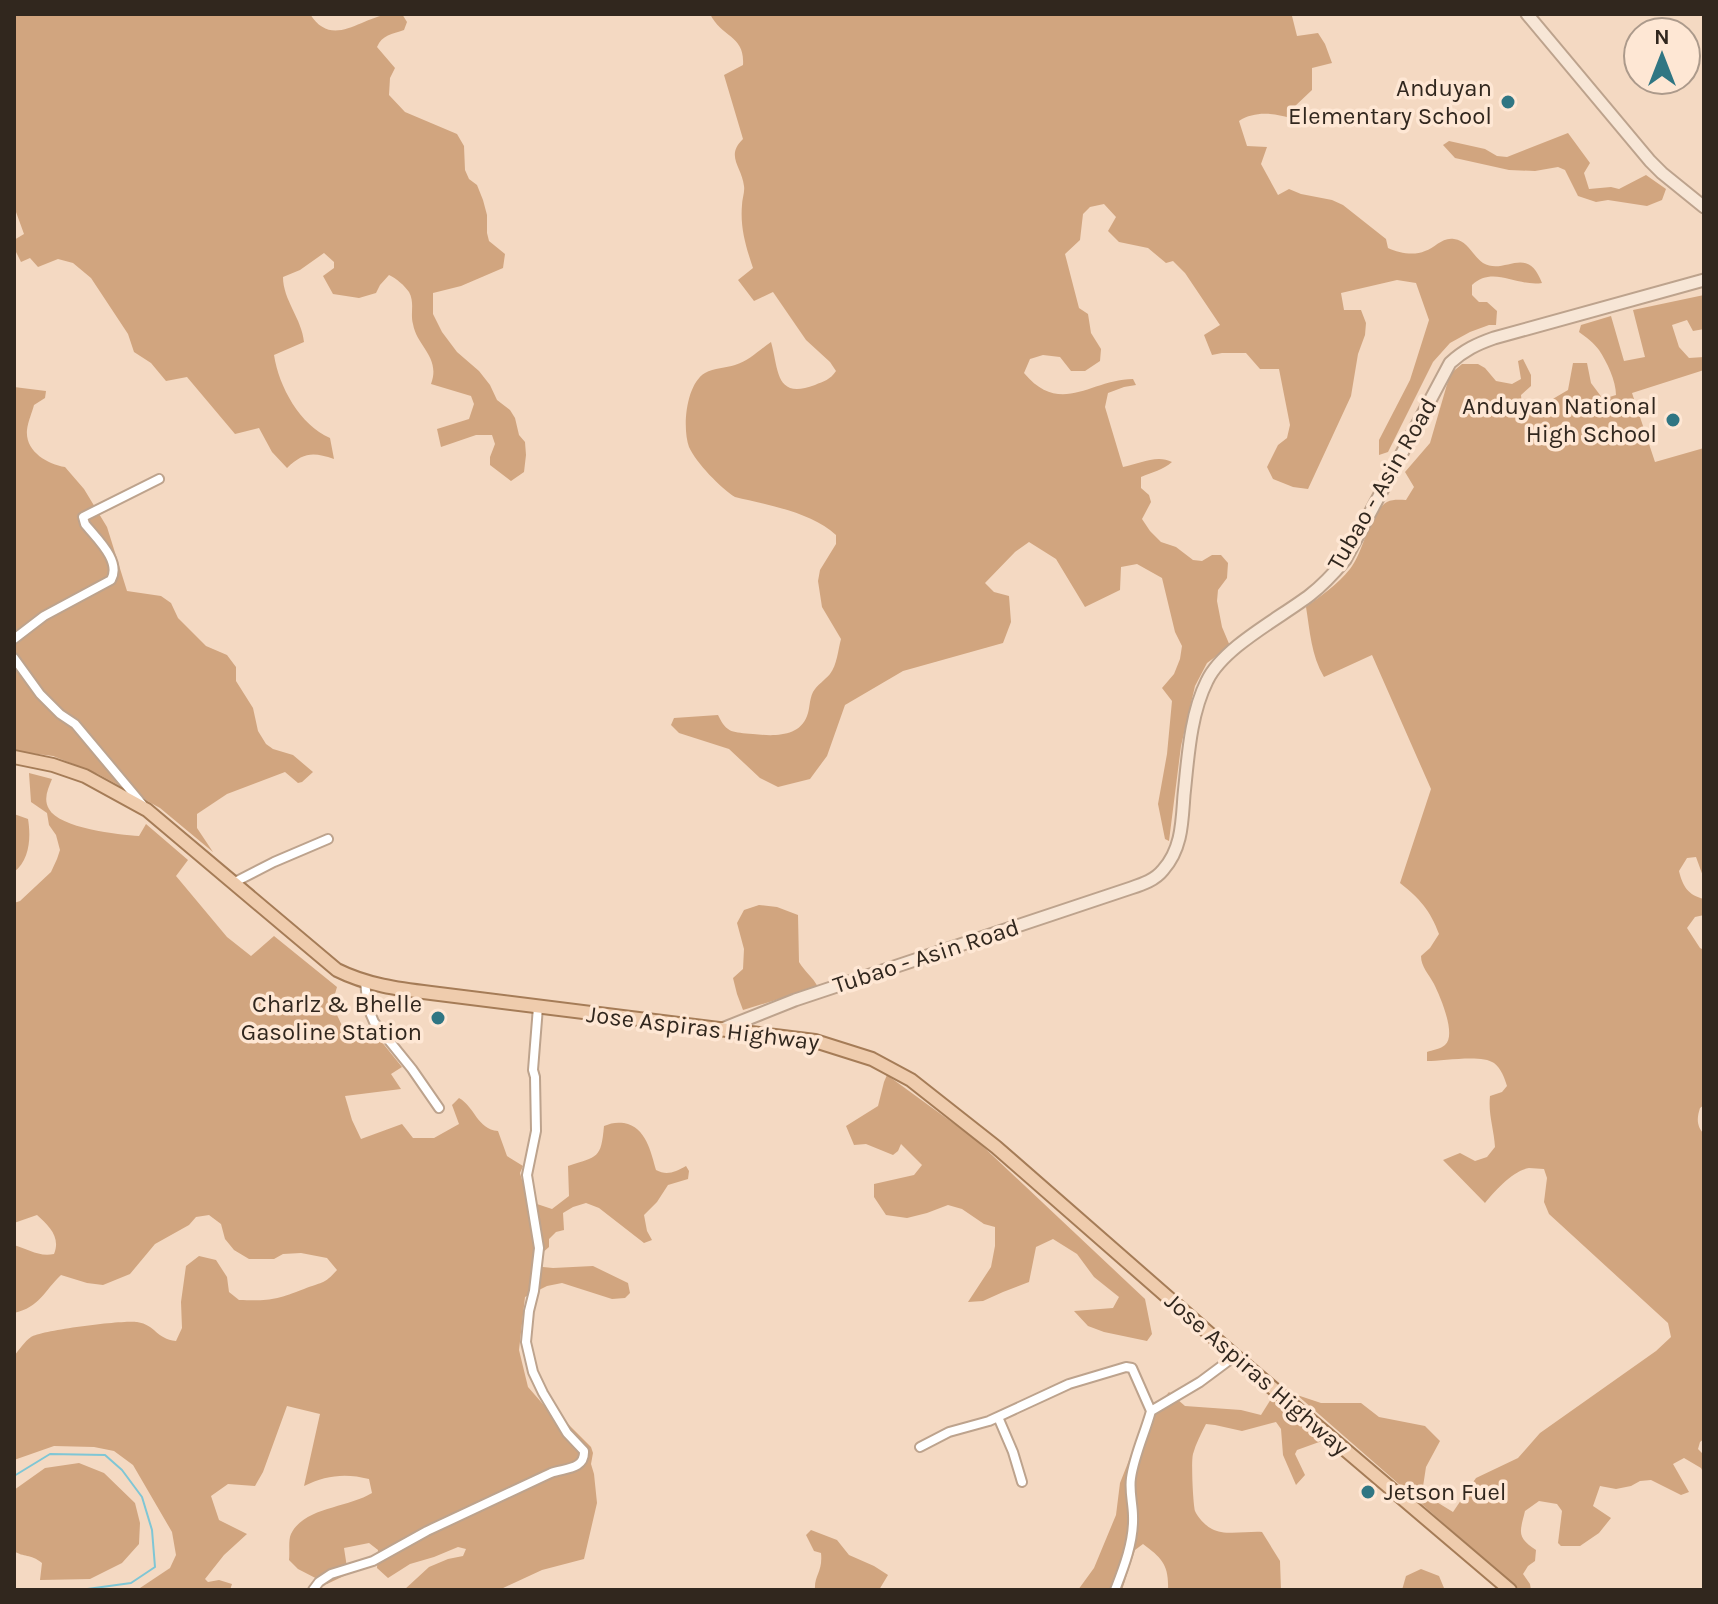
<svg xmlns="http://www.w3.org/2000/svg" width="1718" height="1604" viewBox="0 0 1718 1604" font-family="Karla,sans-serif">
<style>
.green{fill:#d1a57f}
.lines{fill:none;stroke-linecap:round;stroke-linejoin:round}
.stream{stroke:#7fc6d5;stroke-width:2}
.minor-casing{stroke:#bda38d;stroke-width:12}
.secondary-casing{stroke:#bda38d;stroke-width:15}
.primary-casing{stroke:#a57c57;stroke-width:16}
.minor{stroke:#fff;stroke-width:8}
.secondary{stroke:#f7e6d6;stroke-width:11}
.primary{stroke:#efccad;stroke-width:12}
.poi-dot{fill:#307683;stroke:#fee7d4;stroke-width:3}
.labels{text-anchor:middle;stroke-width:7;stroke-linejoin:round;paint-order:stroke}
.poi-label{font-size:24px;fill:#31271e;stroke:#fee7d4;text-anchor:end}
.street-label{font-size:24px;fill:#31271e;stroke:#fee7d4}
</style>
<rect width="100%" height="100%" fill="#f4d9c2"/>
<path class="green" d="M14 14H310C332 49 360 18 389 14 393 13 398 14 402 14L407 22 404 30C392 34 382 35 377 47L395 68 390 78 389 95 405 112 457 134 464 146 465 170 469 179 477 185 483 200 487 215V233L489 241 505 254 503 268 461 286 433 293V314L442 332 457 352 479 371 490 385 497 400 510 410 515 418 519 435 525 442 526 455 524 472 511 481 490 465V457L495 444 492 435H476L441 447 437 429 469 419 474 404 471 396 431 384C441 357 417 347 413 324 410 313 415 303 409 292 404 285 397 279 389 275L380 285 376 293 359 298 333 294 323 276 334 268V262L324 253 300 270 283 277C283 300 302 319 304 342L274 355C279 387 300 425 330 438L334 459C313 452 304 452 287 468L272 452 259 428 235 434 187 377 166 381 151 363 134 352 128 334 91 278 73 263 58 259 38 267 30 258 21 262 14 248V240L24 234 16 212H14Z
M710 14H1297L1292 16 1297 36 1318 33 1325 44 1332 63 1312 68V90L1293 108 1290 118C1272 113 1255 111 1239 121L1247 146 1267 147 1261 164 1278 195 1289 189 1301 194 1332 200 1343 205 1386 239 1388 248C1399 253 1414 256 1425 251 1435 248 1442 237 1454 239 1468 241 1472 255 1483 263 1505 276 1527 243 1542 283 1517 287 1493 265 1472 285V295L1479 302H1487L1497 311 1496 325H1489L1470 332 1450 343 1433 362 1388 452 1379 455V440L1410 380 1429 320 1416 283 1397 280 1341 293 1344 310H1361L1366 323 1365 335 1358 354 1351 396 1308 489 1293 487 1273 479 1267 467 1278 445 1287 438 1290 425 1279 369H1260L1246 353H1222L1212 355 1204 335 1220 325 1185 273 1173 261 1166 263 1148 248 1119 242 1108 231 1116 217 1104 204 1090 207 1083 214 1080 240 1065 254 1079 308 1088 314 1091 333 1101 349 1100 361 1085 371H1071L1060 357 1043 355 1030 359 1024 373C1061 417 1091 379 1133 379L1136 385 1124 387 1108 393 1105 407 1123 467C1139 464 1157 454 1172 462 1163 470 1152 472 1141 477V488L1149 495 1151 502 1142 519 1150 531 1161 542 1176 547 1193 560 1202 561 1212 555H1221L1228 563 1227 578 1218 590 1217 601 1222 627 1230 646 1207 663 1195 686 1181 746 1169 841 1165 839 1158 804 1167 754 1172 701 1162 688 1174 674 1180 659 1182 646 1175 632 1162 578 1137 564 1121 567 1120 590 1085 607 1056 559 1029 542 1015 552 985 583 994 592 1009 596 1011 622 1003 643 903 671 845 705 827 756 810 779 778 787 760 778 729 749 679 733 671 725 674 718 718 715C727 734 733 732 753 734 771 736 799 738 807 716 810 709 809 700 813 692 817 685 825 680 830 674 837 665 838 650 841 639L822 607 818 581 820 570 836 544V535C811 512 768 505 735 497 721 488 696 463 689 447 682 428 686 384 705 373 714 368 726 368 735 365 749 361 759 350 771 342 779 370 775 400 815 385 824 381 830 380 836 371L830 362 806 340 773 292 754 301 738 280 753 268C746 247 740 228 742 205 742 199 745 192 744 186 742 167 725 156 743 139L724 75 743 65C745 35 722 38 710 14Z
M1568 133 1590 163 1584 173 1589 189 1611 187 1619 189 1646 175 1666 189 1662 200 1647 206 1608 200 1596 202 1578 196 1565 170 1558 167 1535 171 1509 170 1455 158 1443 145 1449 141 1485 149 1497 156 1507 157Z
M1704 295V329L1693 331 1687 320 1672 325 1679 347 1689 358 1704 357V370L1632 393 1655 462 1704 448V879L1696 857 1687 858 1679 871C1683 887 1688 895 1704 899V915L1695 917 1687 928 1700 948 1704 950V1105L1700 1108C1697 1117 1696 1126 1704 1134V1439L1700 1442 1698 1449 1704 1455V1474L1701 1468 1684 1458 1673 1464 1689 1492 1681 1495 1651 1480 1640 1481 1631 1486 1616 1489 1600 1486 1593 1506 1611 1518 1599 1533 1580 1546H1561L1558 1543 1562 1511 1557 1504 1539 1501 1525 1511C1520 1532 1516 1537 1536 1550L1535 1561 1528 1566 1523 1574 1530 1584 1531 1590H1520L1297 1395 1321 1403H1361L1379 1417 1425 1426 1440 1441 1426 1467 1422 1493 1453 1512 1476 1478 1518 1458 1540 1433 1656 1351 1671 1337 1668 1323 1549 1214 1544 1202 1547 1178 1544 1169C1539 1169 1534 1168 1529 1168 1512 1171 1495 1191 1485 1203L1443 1160 1460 1153 1475 1161 1487 1157 1495 1147C1494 1129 1488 1114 1490 1096L1502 1092 1507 1086C1505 1079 1501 1068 1494 1063 1482 1054 1443 1061 1427 1061V1052C1432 1050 1441 1049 1445 1045 1457 1035 1440 996 1434 984 1429 974 1421 967 1421 956L1430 948 1439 934C1430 910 1420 899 1400 883L1431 789 1372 655 1324 677C1311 655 1310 631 1306 607 1321 596 1338 584 1350 569 1364 552 1369 512 1387 502 1393 499 1400 500 1406 500L1414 487 1405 472 1430 443 1450 374 1462 364H1478L1485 368 1496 381 1512 384 1521 379 1518 361 1523 359 1531 375V386L1521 395 1522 406 1551 400 1568 390 1573 363H1587L1591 383 1603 399 1616 395C1616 381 1607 362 1599 350 1594 343 1586 337 1579 332L1581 325 1611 316 1624 361 1645 357 1633 310Z
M14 387 46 391 45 398 34 405C32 413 28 421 27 430 25 451 47 464 65 467L84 489 107 527 127 591 161 596 171 603 178 618 206 646 227 655 236 667V681L253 708 258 731 266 744 273 749 293 755 313 772 302 782 298 783 285 772 227 794 197 814V828L213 852 160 808 98 774 53 756 14 751Z
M29 773 52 779C48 789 43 799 49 809 59 828 119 835 139 836L146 824 188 860 176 876 227 937 251 956 274 936 337 987 332 1004 343 1028 368 1025 402 1067 391 1074 401 1089 345 1096 352 1120 361 1139 402 1124 413 1138H434L459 1124 452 1105 459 1098C475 1107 477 1129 498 1131L507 1156 523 1166 520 1173 528 1201 552 1209 569 1196 568 1166C598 1156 601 1159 604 1126 611 1123 616 1122 624 1123 646 1127 651 1152 656 1170 667 1176 675 1172 686 1166L689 1171 688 1179 668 1185 657 1202 644 1215 647 1231 652 1240 644 1243 599 1208 586 1203 573 1207 563 1213 564 1230 556 1232 549 1239V1247L533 1261V1266L553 1268 593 1266 628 1283 630 1293 625 1298 612 1299 562 1283 547 1286 525 1297 519 1350 528 1387 548 1410 557 1409 568 1424 591 1447 593 1453 591 1464 594 1474 597 1503 584 1559 542 1570 501 1589 493 1590H404L429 1567 448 1559 463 1556 466 1549 458 1547 434 1557 410 1564 388 1578 377 1568 378 1550 369 1543 344 1548 348 1574 327 1584 298 1569 289 1560C290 1552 288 1540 291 1534 304 1507 348 1508 372 1493L369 1479C346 1473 326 1475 304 1486L320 1414 287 1406 263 1472 255 1486 228 1484 211 1496 219 1520 247 1534 224 1555 205 1579 208 1582 219 1580 232 1584 230 1590H137L170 1568 176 1555 172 1532 133 1465 114 1451 94 1447 54 1446 14 1460V1356C19 1350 25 1341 31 1337 42 1330 123 1320 137 1322 156 1325 156 1339 176 1341L182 1328 181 1302 186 1266 199 1256 216 1260 227 1277 229 1292 239 1300C269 1301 276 1300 304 1289 321 1282 324 1285 337 1270L327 1258 301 1253 283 1254 274 1259H249L234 1250 225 1239 221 1224 209 1215 196 1217 189 1225 155 1244 130 1274 103 1285 87 1283 61 1275C44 1291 40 1307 14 1313V1245C28 1249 38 1257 54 1254 61 1237 49 1226 37 1215L14 1223V903L20 901 51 872 57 859 60 850 56 835 49 825 47 813 31 802Z
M14 814 28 819C31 837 30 860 14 872Z
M759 905 777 907 798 915 799 962C805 972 812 976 818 987L743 1010 737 994 733 978 743 969 744 949 737 923 744 910Z
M887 1075 975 1139 1145 1299 1152 1334 1147 1341 1104 1332 1088 1326 1074 1311 1113 1308 1119 1297 1094 1277 1077 1254 1053 1239 1036 1247 1029 1282 1003 1292 983 1301 968 1302 991 1267 995 1246V1227L984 1224 962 1209 948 1205 927 1213 907 1218 886 1215 874 1197V1184L914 1175 922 1165 901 1144 898 1151 893 1155 866 1144 854 1145 846 1126 878 1106 884 1082Z
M1169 1392 1185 1406 1241 1410 1261 1415 1271 1399 1322 1441 1297 1450 1295 1454 1305 1475 1296 1485 1283 1455 1281 1429 1276 1422 1242 1431 1215 1425 1206 1424C1201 1434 1196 1443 1193 1454 1191 1462 1193 1503 1195 1511 1198 1518 1206 1526 1212 1529 1224 1536 1247 1531 1262 1532L1280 1561 1281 1590H1168C1169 1565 1162 1558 1143 1544L1135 1550 1122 1590H1078L1094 1568 1116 1515 1120 1483 1144 1422Z
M79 1463 104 1473 135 1503 140 1523 139 1544 122 1563 90 1579 40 1580 42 1563C30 1553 24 1558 14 1551V1490L45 1468Z
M811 1530 837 1540 849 1555 874 1566 888 1575 879 1590H815C814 1575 823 1572 821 1553L814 1551 806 1535Z
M1421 1569 1439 1576 1444 1588 1442 1590H1402L1406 1576Z"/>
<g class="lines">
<path class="stream" d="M14 1476 50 1454 105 1455 122 1470 142 1497 152 1530 155 1567 131 1583 80 1590"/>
<defs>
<path id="minor" d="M14 639 44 616 111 580C122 561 96 538 85 524L83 517 159 479
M14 658 40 694 60 714 75 724 142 804
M233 883 274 862 328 839
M365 982 368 1008 374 1022 412 1069 439 1108
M1151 1411 1200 1382 1235 1356
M998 1417 1013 1452 1022 1482
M920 1447 949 1432 989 1421 1069 1384 1126 1367 1132 1368 1151 1411C1145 1433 1134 1456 1131 1478 1129 1491 1133 1504 1133 1516 1134 1541 1124 1567 1115 1590
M313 1590 319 1582 331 1574 373 1561 427 1531 551 1473C564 1468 585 1470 584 1451L567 1433 543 1393 533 1372 526 1342 529 1311 534 1291 539 1248 527 1175 536 1131 535 1077 533 1070 538 1007"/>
<path id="secondary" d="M1527 14 1650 161 1662 173 1704 207
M722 1029 795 1000 1131 888C1143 884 1155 880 1163 870 1182 849 1182 822 1184 795 1188 758 1190 715 1207 681 1223 647 1280 618 1310 595 1323 585 1334 573 1345 560L1450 363C1464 350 1477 344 1494 338L1704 280"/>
<path id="primary" d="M14 757 53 765 85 776 147 810 337 970C367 985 398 989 431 993L815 1041 872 1059 911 1080 996 1147 1235 1356 1510 1590"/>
</defs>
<use href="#minor" class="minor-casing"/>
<use href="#secondary" class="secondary-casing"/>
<use href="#primary" class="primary-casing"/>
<use href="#minor" class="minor"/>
<use href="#secondary" class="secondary"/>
<use href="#primary" class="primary"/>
</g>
<g class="poi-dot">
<circle cx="1508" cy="102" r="8"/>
<circle cx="1673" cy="420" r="8"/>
<circle cx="438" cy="1018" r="8"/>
<circle cx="1368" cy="1492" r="8"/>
</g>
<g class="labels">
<g class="poi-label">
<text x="1492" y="96">Anduyan<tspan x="1492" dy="28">Elementary School</tspan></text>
<text x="1657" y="414">Anduyan National<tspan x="1657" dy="28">High School</tspan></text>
<text x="422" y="1012">Charlz &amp; Bhelle<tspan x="422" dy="28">Gasoline Station</tspan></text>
<text x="1384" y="1500" text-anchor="start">Jetson Fuel</text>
</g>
<g class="street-label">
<text transform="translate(1382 484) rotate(-60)" y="8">Tubao - Asin Road</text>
<text transform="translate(926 956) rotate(-18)" y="8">Tubao - Asin Road</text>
<text transform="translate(703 1028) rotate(7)" y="8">Jose Aspiras Highway</text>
<text transform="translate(1257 1374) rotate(41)" y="8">Jose Aspiras Highway</text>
</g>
</g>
<rect width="1718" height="1604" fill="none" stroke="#31271e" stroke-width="32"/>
<g transform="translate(1662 56)"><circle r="38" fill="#fee7d4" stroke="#ac9a8b" stroke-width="2"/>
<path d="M0-6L14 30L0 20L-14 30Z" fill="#307683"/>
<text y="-12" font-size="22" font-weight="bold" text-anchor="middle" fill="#31271e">N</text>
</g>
</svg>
